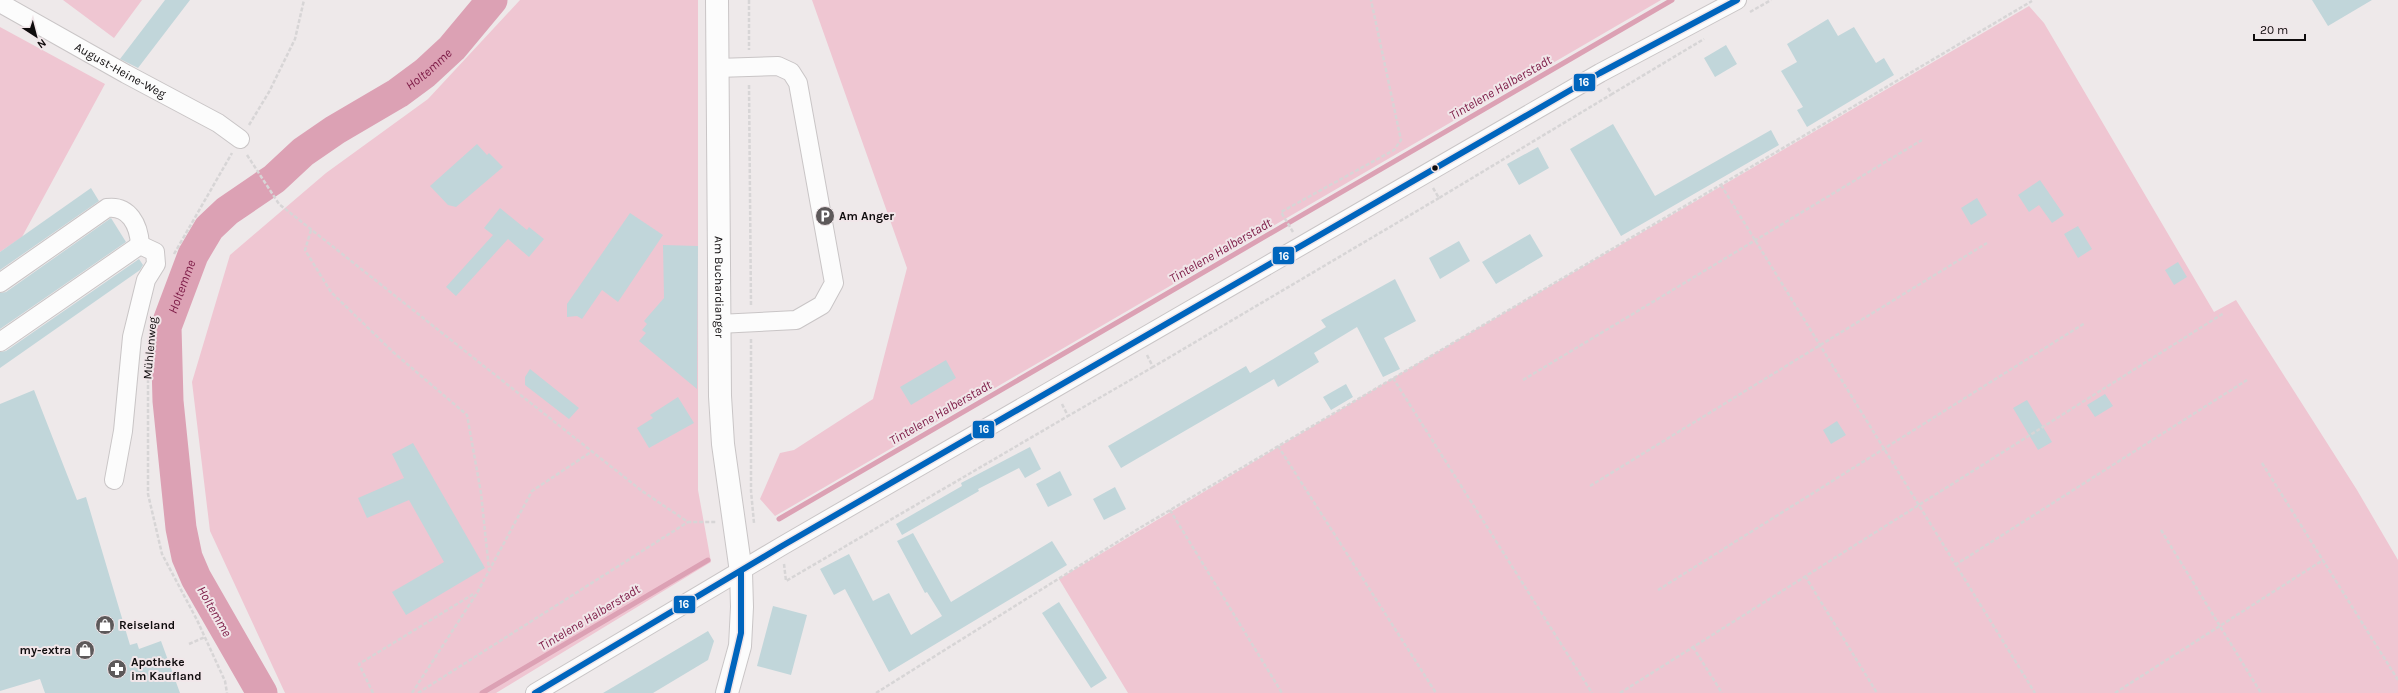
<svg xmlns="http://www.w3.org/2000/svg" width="2398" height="693" viewBox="0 0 2398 693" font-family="Karla,sans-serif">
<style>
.green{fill:#efc6d2}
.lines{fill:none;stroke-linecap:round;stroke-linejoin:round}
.stream{stroke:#dca1b4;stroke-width:5}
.river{stroke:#dca1b4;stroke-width:31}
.building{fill:#c1d6da}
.minor-casing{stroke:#c9c5c6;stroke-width:20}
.major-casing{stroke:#c9c5c6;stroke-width:24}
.path{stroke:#d7d5d6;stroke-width:2.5;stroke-dasharray:4 2;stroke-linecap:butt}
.minor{stroke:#fcfcfc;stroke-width:18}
.major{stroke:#fcfcfc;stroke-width:22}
.bus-1-casing{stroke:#f1e6e9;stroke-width:9}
.bus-1{stroke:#0065bd;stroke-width:6}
.bus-dot{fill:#0f0c0d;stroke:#f1e6e9;stroke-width:1.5}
.labels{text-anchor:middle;stroke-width:4;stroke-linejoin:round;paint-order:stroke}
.street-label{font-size:12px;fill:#0f0c0d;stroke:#f1e6e9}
.poi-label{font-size:12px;font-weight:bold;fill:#0f0c0d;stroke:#f1e6e9;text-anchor:start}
.water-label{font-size:13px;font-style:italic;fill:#7b1844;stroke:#f1e6e9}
.line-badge{stroke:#f1e6e9;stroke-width:1.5}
.badge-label{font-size:11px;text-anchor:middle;font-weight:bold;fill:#fff}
</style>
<rect width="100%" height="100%" fill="#eee9ea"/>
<path class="green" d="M63 0H142L114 38Z
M520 0H698V490L711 562 496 693H285L210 531 192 382 230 255 326 173 428 99Z
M812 0H1661L775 516 760 499 780 453 794 450 873 399 907 268Z
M2029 6 2044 23 2214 312 2236 300 2357 490 2398 560V693H1128L1059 579 1393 378Z
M0 27 105 84 22 237 0 252Z"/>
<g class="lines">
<path class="stream" d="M779 519 1672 0
M482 693 708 560"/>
<path class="river" id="s1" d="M262 693 196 578 187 557 181 528 168 401 166 327 193 255 209 228 227 211 274 179 303 152 335 130 398 93 425 73 452 48 492 0"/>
</g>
<path class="building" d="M165 0H190L138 68 120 59Z
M2312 0H2372L2328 26Z
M1828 19 1838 36 1854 27 1876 63 1884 58 1894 75 1807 127 1797 110 1803 107 1781 71 1797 62 1787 44Z
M1726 45 1737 64 1715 77 1704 58Z
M1613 124 1655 196 1771 130 1779 145 1621 236 1570 149Z
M477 144 487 155 489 153 503 167 456 207 448 205 430 186Z
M1538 147 1549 168 1519 185 1507 164Z
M2040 180 2064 215 2052 223 2039 205 2029 212 2018 195Z
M91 188 99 201 0 270V252Z
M1977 198 1987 215 1971 225 1961 208Z
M500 208 527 230 529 227 544 239 529 257 508 239 456 296 446 287 493 235 484 228Z
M630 213 663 235 618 302 602 290 582 319 577 316 567 317V304Z
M111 218 126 242 0 329V293L6 292Z
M2078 226 2092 249 2078 258 2064 234Z
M1530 234 1543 256 1496 284 1482 262Z
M1459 241 1470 261 1440 279 1429 258Z
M663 245 698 246 697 389 639 341 646 333 642 330 647 324 644 321 664 298Z
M139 259 143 265 140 270 0 368V352L6 351Z
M2178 262 2187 277 2174 285 2165 270Z
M1395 279 1416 321 1384 338 1400 369 1383 377 1357 327 1314 353 1319 362 1278 387 1274 379 1121 468 1108 446 1246 366 1250 373 1326 327 1321 320Z
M946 360 956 378 911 405 900 387Z
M530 369 579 408 569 419 525 385V377Z
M1346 384 1353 397 1331 410 1323 397Z
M34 390 77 500 86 497 130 645 137 643 139 649 161 641 180 693H45L40 679 0 691V404Z
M2105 394 2113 406 2095 417 2087 405Z
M678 397 694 423 649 448 637 428 653 418 650 415Z
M2027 400 2052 442 2038 450 2013 408Z
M1837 421 1846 435 1831 444 1823 430Z
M413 443 485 568 406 615 392 592 444 562 409 500 367 518 358 498 404 478 392 454Z
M1030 447 1041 469 1025 478 1019 468 978 489 979 491 902 535 896 524 962 486 961 483Z
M1060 471 1072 495 1048 507 1036 484Z
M1115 487 1126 509 1104 520 1093 499Z
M913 533 951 602 1052 541 1067 565 889 672 845 589 834 595 820 569 849 554 873 601 889 593 911 635 942 616 927 592 925 593 897 541Z
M1059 602 1107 678 1091 688 1042 613Z
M773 606 807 615 791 675 757 666Z
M708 631 714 641 708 660 653 693H603Z"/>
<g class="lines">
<defs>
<g id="minor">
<path id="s2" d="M0 3 126 74 218 123 240 139"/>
<path d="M717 68 778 66 791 72 798 83 834 283 822 305 796 320 718 324"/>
<path d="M0 283 107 208C129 205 139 225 140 245"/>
<path d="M0 342 140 245 155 252 156 264 146 280 132 337 123 431 114 480"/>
<path d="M535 693 782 546 1600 73 1737 0"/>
</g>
<g id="major">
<path id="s3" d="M717 0 720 396 723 444 741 572 742 607 740 646 727 693"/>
</g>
</defs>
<use href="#minor" class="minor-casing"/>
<use href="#major" class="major-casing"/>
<path class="path" d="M749 0V50
M1750 12 1771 0
M749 85 751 306
M1608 88 1612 94 1704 39
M249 125 269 92 295 39 304 0
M247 155 279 204 642 491 688 522H716
M1721 185 2035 693
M1433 188 1439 198 1612 94
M311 230 305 250 331 292 393 352 467 415 481 493 489 570
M1293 232 1281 212 1394 150 1401 140 1371 0
M174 254 232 153
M751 339V491L754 523
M1147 355 1153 367 1439 198
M148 373V494L162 554 197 620 225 681 227 693
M1393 378 1592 693
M1523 380 1922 140
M1062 404 1068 416 1153 367
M1278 446 1436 693
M2262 463 2398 680
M1590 486 1987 243
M1170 510 1282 693
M2161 530 2261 693
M784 564 786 581 1068 416
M1955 565 2247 380
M1805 576 1877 693
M1658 590 2085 323
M189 644 205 637
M1693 647 1722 693
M373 693 359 664 475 593
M412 693 477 593 532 491 591 452
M418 693 688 522
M876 693 1138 529 2032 1
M1620 693 2224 313
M2115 693 2323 560"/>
<use href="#minor" class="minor"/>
<use href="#major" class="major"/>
<defs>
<path id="bus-1" d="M535 693 782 546 1600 73 1737 0
M727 693 741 633V572"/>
</defs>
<use href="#bus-1" class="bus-1-casing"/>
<use href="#bus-1" class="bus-1"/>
</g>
<defs>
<symbol id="parking-disc" viewBox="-11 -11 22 22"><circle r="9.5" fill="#5d595a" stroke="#f1e6e9"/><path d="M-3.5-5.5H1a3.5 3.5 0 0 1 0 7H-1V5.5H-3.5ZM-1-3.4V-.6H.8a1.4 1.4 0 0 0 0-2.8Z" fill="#fff"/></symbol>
<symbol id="shop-disc" viewBox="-11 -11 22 22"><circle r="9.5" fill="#5d595a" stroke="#f1e6e9"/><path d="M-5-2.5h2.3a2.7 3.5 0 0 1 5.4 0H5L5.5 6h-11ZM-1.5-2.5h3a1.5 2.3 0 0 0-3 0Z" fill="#fff"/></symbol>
<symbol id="pharmacy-disc" viewBox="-11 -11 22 22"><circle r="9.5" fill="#5d595a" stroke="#f1e6e9"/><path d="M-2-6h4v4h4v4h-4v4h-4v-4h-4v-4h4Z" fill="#fff"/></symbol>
</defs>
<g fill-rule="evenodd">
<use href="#parking-disc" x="814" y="205" width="22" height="22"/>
<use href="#shop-disc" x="94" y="614" width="22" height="22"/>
<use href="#shop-disc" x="74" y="639" width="22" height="22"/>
<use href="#pharmacy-disc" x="106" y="658" width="22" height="22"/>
</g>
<circle class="bus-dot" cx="1435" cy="168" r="3.5"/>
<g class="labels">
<g class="street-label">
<text dy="4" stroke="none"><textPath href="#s2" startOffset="138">August-Heine-Weg</textPath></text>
<text dy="4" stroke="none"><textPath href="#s3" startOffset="287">Am Buchardianger</textPath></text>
<text transform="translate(150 348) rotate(-85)" y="4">Mühlenweg</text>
</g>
<g class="poi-label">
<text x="839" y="220">Am Anger</text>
<text x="119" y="629">Reiseland</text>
<text x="71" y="654" text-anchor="end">my-extra</text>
<text x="131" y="666">Apotheke<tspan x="131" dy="14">im Kaufland</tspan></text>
</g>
<g class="water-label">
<text dy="5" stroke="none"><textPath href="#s1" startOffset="767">Holtemme</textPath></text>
<text transform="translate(1500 87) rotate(-30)" y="5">Tintelene Halberstadt</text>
<text transform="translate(1220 250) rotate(-30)" y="5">Tintelene Halberstadt</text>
<text dy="5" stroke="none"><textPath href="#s1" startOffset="430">Holtemme</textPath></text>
<text transform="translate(940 412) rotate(-30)" y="5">Tintelene Halberstadt</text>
<text transform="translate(215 611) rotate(60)" y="5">Holtemme</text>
<text transform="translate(589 617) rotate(-31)" y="5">Tintelene Halberstadt</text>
</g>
</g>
<g class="line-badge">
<rect x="1573" y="73" width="23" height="19" rx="4" fill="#0065bd"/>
<rect x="1272" y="246" width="23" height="19" rx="4" fill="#0065bd"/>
<rect x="972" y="420" width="23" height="19" rx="4" fill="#0065bd"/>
<rect x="673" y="595" width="23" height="19" rx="4" fill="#0065bd"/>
</g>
<g class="badge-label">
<text x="1584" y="86">16</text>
<text x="1284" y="260">16</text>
<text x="984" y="433">16</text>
<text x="684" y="608">16</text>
</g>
<g transform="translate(36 36) rotate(144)" stroke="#f1e6e9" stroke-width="3" paint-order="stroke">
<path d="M0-3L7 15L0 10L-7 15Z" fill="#0f0c0d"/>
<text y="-6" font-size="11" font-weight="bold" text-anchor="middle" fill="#0f0c0d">N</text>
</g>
<path d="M2254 34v6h51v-6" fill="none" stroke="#0f0c0d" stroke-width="2"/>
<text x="2260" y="34" font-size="12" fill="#0f0c0d" stroke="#f1e6e9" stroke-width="3" paint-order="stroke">20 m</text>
</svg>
